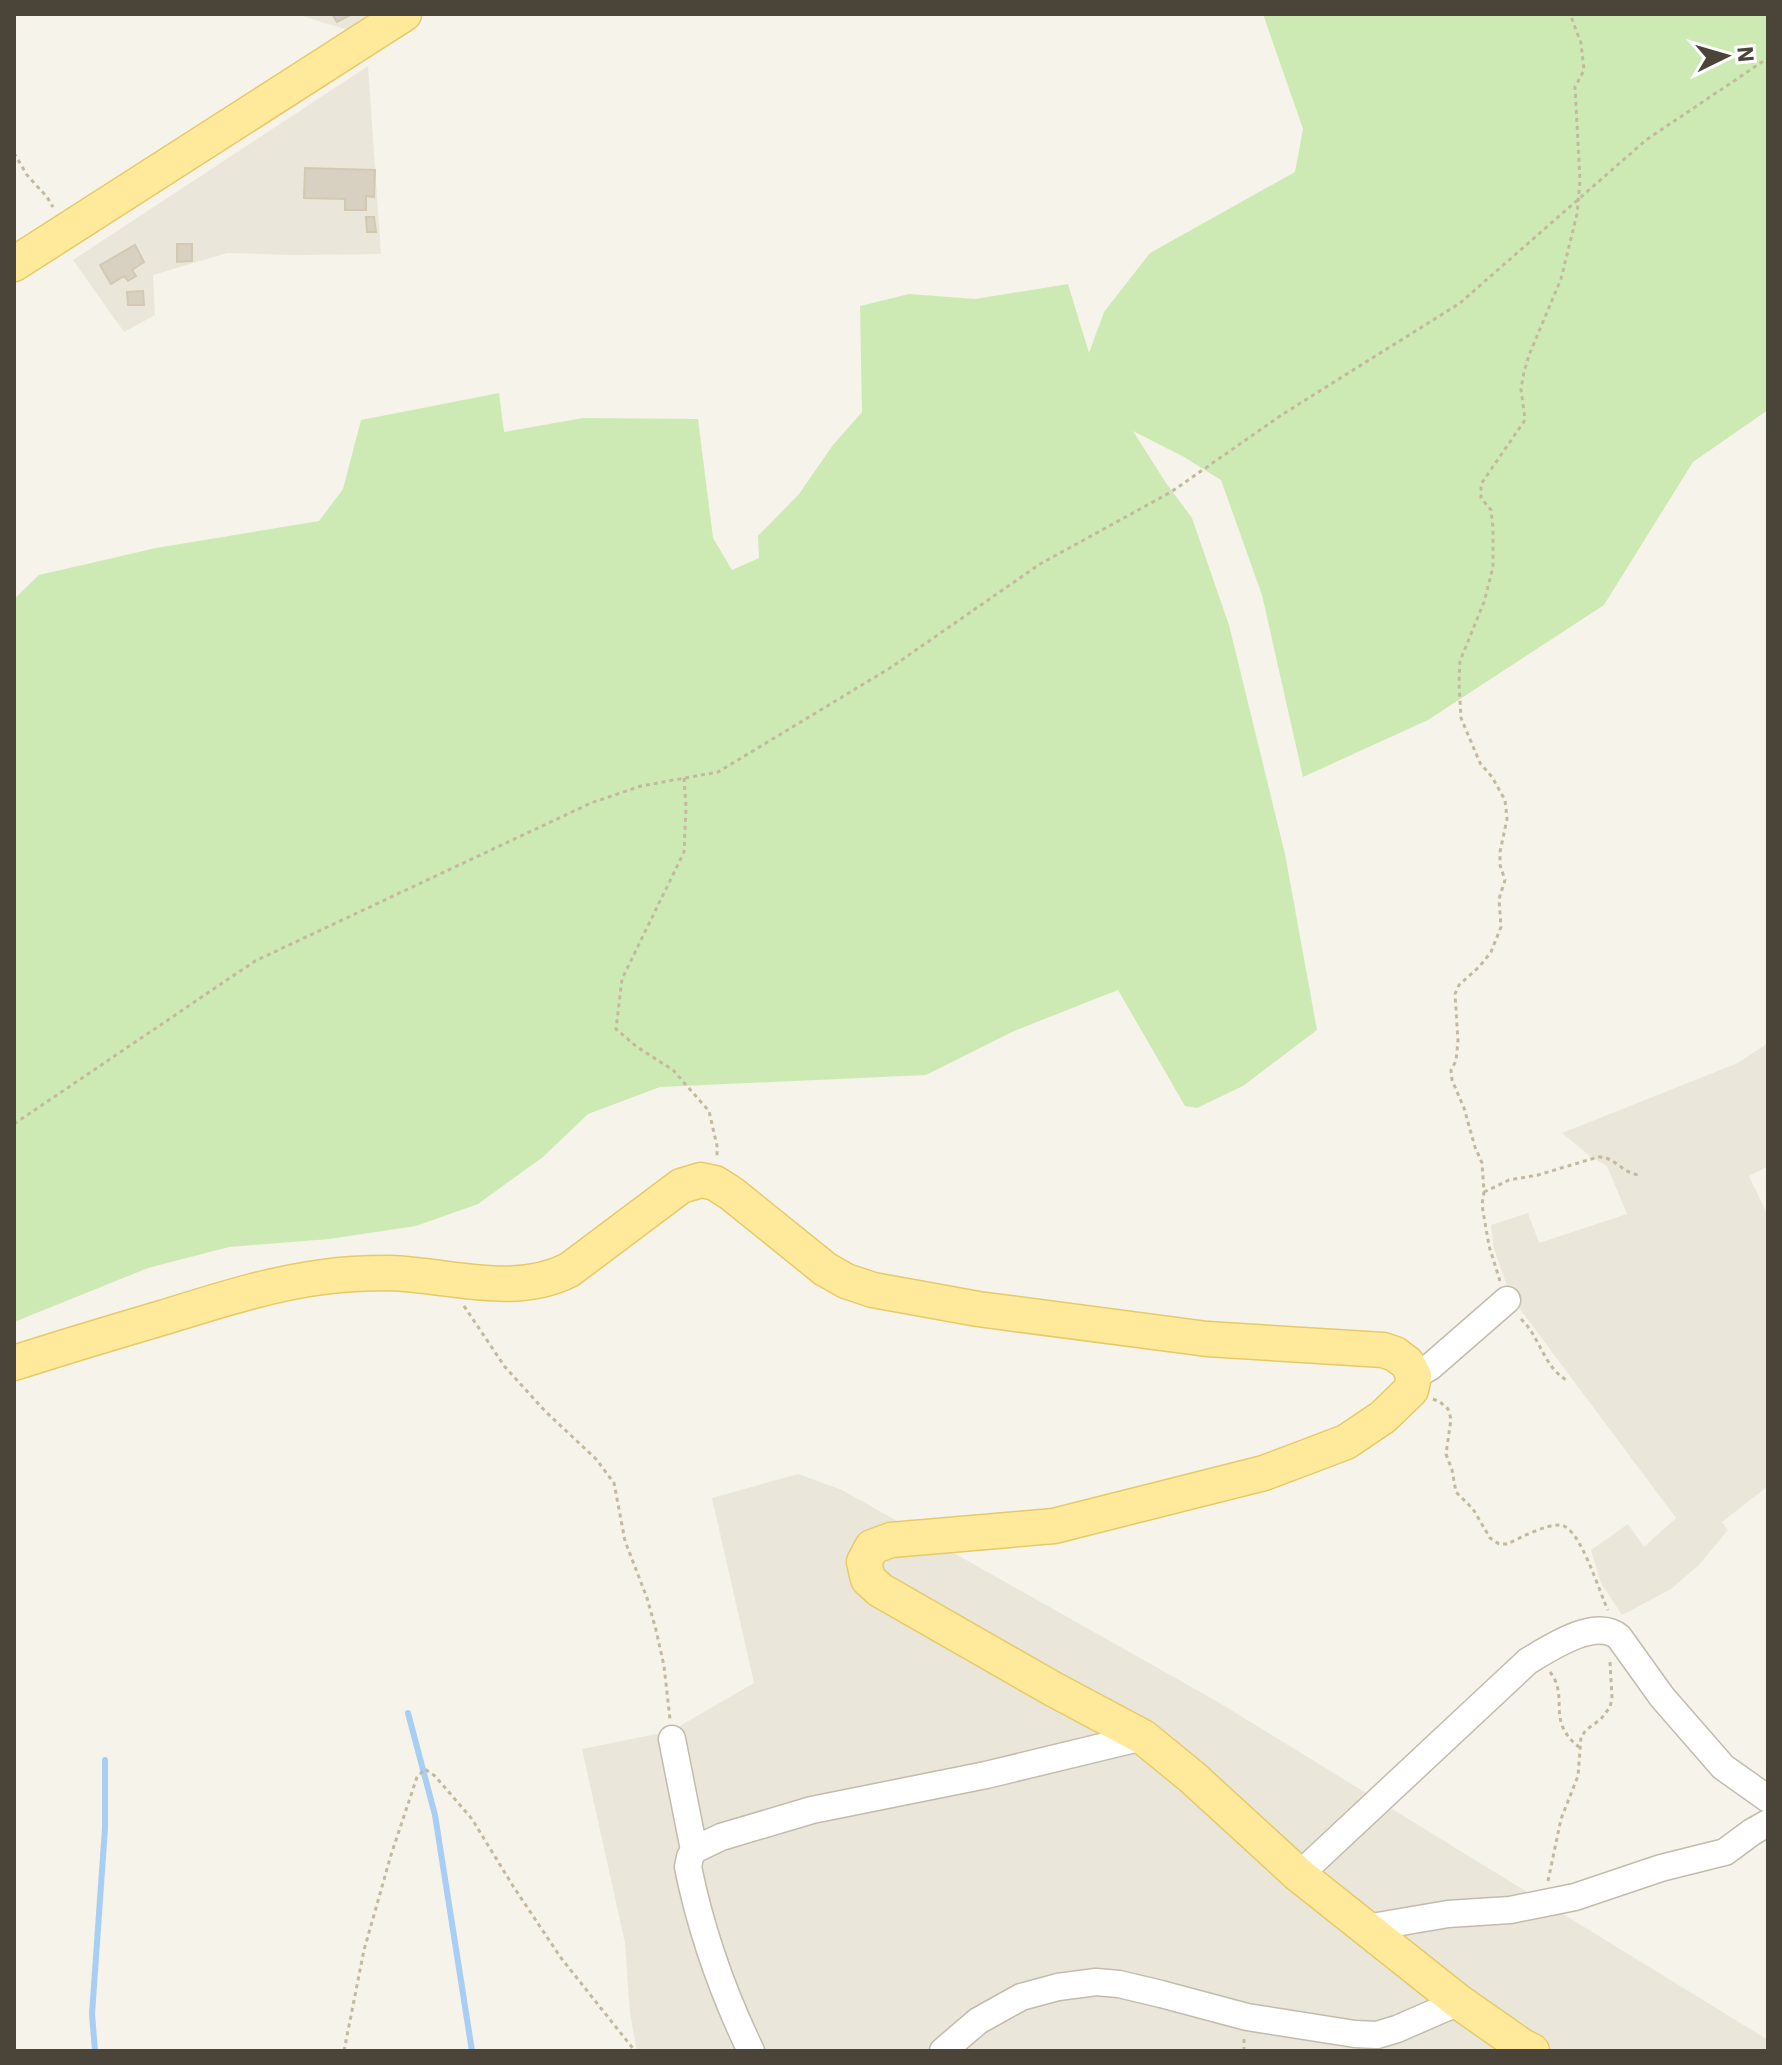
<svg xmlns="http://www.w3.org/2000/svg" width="1782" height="2065" viewBox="0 0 1782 2065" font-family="'IBM Plex Sans',sans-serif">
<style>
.residential{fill:#eae6d9}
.green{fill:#ceeab4}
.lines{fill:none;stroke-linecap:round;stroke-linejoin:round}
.stream{stroke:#a8cef3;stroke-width:6}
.building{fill:#d8d0c0;stroke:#d3c9b3;stroke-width:2}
.minor-casing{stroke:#c2bcad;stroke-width:29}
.major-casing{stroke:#e7ca68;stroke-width:37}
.path{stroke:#c4b99e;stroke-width:3;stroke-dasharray:4 4;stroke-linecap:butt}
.minor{stroke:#fff;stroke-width:26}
.major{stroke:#ffea9b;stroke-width:34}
</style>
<rect width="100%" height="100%" fill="#f6f3eb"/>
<path class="residential" d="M296 14H374L354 32Z
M368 66 381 254 294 255 227 253 153 275 155 315 124 332 73 260Z
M1768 1043V1166L1749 1176 1768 1216V1486L1722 1522 1728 1530 1699 1565 1671 1589 1622 1615 1601 1583 1591 1550 1628 1524 1644 1547 1676 1518 1511 1297 1494 1249 1491 1225 1528 1213 1539 1243 1627 1214 1607 1166 1590 1156 1562 1133 1738 1063Z
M798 1474 842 1490 1218 1702 1768 2040V2051H637L630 2014 625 1943 582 1749 671 1731 754 1683 712 1498Z"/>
<path class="green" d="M1263 14H1768V410L1693 462 1604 605 1428 720 1303 777 1262 595 1221 480 1184 457 1133 431 1166 483 1192 518 1229 625 1285 854 1317 1030 1243 1086 1197 1108 1185 1106 1118 990 1014 1031 926 1075 660 1087 588 1114 543 1157 478 1204 416 1226 329 1239 229 1247 148 1268 14 1322V599L39 575 156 548 319 521 343 489 361 420 499 393 504 432 583 418 698 419 713 538 732 570 759 558 758 536 799 494 833 445 862 412 860 306 909 294 975 299 1068 284 1089 353 1104 312 1150 253 1295 172 1303 129Z"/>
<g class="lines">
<path class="stream" d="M408 1713 435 1815 472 2051
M95 2051 92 2014 105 1828V1760"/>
</g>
<path class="building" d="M332 14H352L337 22Z
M305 168 375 170 374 197 366 196V210H345V199L304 198Z
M366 217H374L376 232H367Z
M177 244H192V261L177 262Z
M135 245 144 262 132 270 136 276 128 281 124 276 111 284 100 265Z
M143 291 144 305H128L127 292Z"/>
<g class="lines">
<defs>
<path id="minor" d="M1414 1376 1430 1367 1507 1300
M672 1739 694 1850
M1299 1875 1528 1661C1550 1648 1596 1617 1619 1637L1662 1697 1723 1767 1768 1799
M1366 1928 1448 1914 1510 1910 1575 1897 1661 1868 1725 1852 1752 1832 1768 1823
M751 2051C723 1993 701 1931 688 1867L690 1857 694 1850 721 1837 812 1810 986 1775 1143 1737
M943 2051 978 2021 1021 1997 1058 1987 1096 1982 1119 1984 1161 1994 1247 2017 1355 2034 1377 2035 1397 2029 1459 2002"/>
<path id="major" d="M14 264 404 14
M14 1363C64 1347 114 1332 165 1317 217 1301 269 1284 323 1277 344 1274 369 1273 390 1273 449 1275 514 1298 569 1270L681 1186 701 1180 715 1183 732 1194 825 1269 846 1281 873 1290 978 1309 1207 1339 1383 1350 1395 1354 1407 1363 1414 1376 1411 1390 1383 1417 1346 1442 1264 1473 1054 1526 891 1540 872 1547 864 1562 868 1579 880 1590 1053 1689 1143 1737 1192 1777 1299 1875 1459 2002 1522 2046 1532 2051"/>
</defs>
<use href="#minor" class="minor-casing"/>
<use href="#major" class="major-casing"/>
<path class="path" d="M14 153 27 175 47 197 53 207
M684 778 686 807 684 852 622 979 616 1029 637 1047 673 1070 709 1111 717 1146V1156
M14 1124 255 961 591 803 641 786 718 772 890 668 1040 564 1171 492 1283 414 1460 303 1646 140 1768 58
M1484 1192 1509 1180 1538 1175 1598 1157C1615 1156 1622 1174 1640 1175
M1500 1281 1489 1246 1482 1205 1484 1192 1482 1163 1475 1147 1464 1108 1452 1080 1451 1070 1456 1061 1458 1041 1455 994 1459 985 1479 967 1491 952 1501 927 1499 899 1505 880 1500 865V852L1507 819 1505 800 1492 777 1480 763 1461 718 1459 683 1460 661 1484 602 1493 567V528L1491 510 1481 498V484L1525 420 1521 389 1524 372 1529 355 1561 279 1577 214 1580 180 1575 87 1584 70 1581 43 1570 14
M464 1306 505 1367 545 1411 596 1459 614 1483 625 1541 647 1598 656 1630 664 1666 670 1719
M1521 1319C1541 1338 1543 1367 1568 1381
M1433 1399 1440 1402 1448 1409 1451 1419 1446 1454 1452 1470 1456 1492 1473 1509 1490 1538 1499 1544H1507C1520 1538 1546 1524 1560 1525 1580 1526 1599 1592 1608 1610
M1550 1672C1570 1698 1545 1720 1579 1747
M1548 1881 1561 1819 1578 1776 1581 1737 1586 1730 1601 1719 1610 1707 1612 1698 1610 1662
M344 2051 364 1950 391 1855 417 1777 425 1769 435 1776 472 1819 513 1886 561 1958 635 2051
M1244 2051V2039"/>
<use href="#minor" class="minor"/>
<use href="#major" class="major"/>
</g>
<rect width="1782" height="2065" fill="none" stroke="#4b4539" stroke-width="32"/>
<g transform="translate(1726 56) rotate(85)" stroke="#ffffff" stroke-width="6" paint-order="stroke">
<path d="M0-6L14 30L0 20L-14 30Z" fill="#4b4539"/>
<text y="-12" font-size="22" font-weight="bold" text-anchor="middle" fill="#4b4539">N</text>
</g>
</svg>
